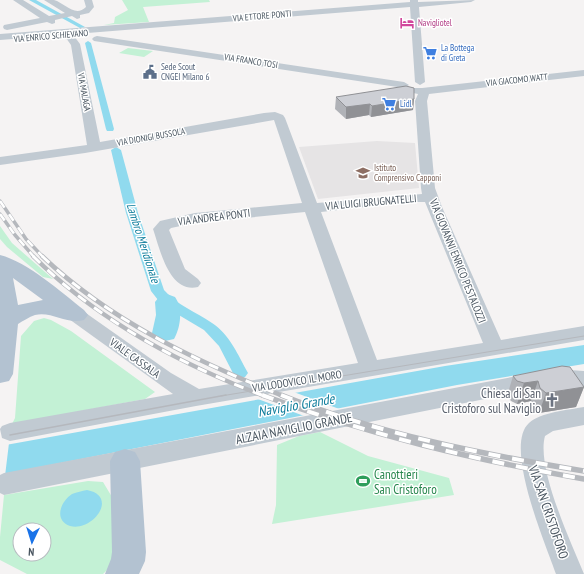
<svg xmlns="http://www.w3.org/2000/svg" width="584" height="574" viewBox="0 0 584 574" font-family="'PT Sans Narrow',sans-serif">
<style>
.education{fill:#e6e4e5}
.green{fill:#c3f1d5;fill-rule:evenodd}
.water{fill:#90daee}
.pier{fill:#f5f3f3}
.lines{fill:none;stroke-linecap:round;stroke-linejoin:round}
.canal{fill:#90daee;fill-rule:evenodd}
.river{fill:#90daee;fill-rule:evenodd}
.minor{fill:#c1cad2;fill-rule:evenodd}
.major{fill:#b3c2d1;fill-rule:evenodd}
.tram-far1{stroke:#b5b8bd;stroke-width:1}
.tram{stroke:#b5b8bd;stroke-width:1.5}
.rail-far2-casing{stroke:#b5b8bd;stroke-width:3.5}
.rail-far1-casing{stroke:#b5b8bd;stroke-width:4.5}
.rail-casing{stroke:#b5b8bd;stroke-width:5.5}
.rail-far2{stroke:#fff;stroke-width:2.5;stroke-dasharray:8;stroke-linecap:butt}
.rail-far1{stroke:#fff;stroke-width:3;stroke-dasharray:10;stroke-linecap:butt}
.rail{stroke:#fff;stroke-width:4;stroke-dasharray:12;stroke-linecap:butt}
.wall{fill:#b0b2b7}
.shaded-wall{fill:#909195}
.building{fill:#cdcfd5;stroke:#909195}
.labels{text-anchor:middle;stroke-width:3;stroke-linejoin:round;paint-order:stroke}
.far-street-label{font-size:9px;fill:#4a5661;stroke:#fff}
.far-hotel-label{font-size:9px;fill:#b23c85;stroke:#fff;text-anchor:start}
.far-shop-label{font-size:9px;fill:#366cbe;stroke:#fff;text-anchor:start}
.far-service-label{font-size:9px;fill:#4e5e75;stroke:#fff;text-anchor:start}
.far-education-label{font-size:9px;fill:#785e54;stroke:#fff;text-anchor:start}
.street-label{font-size:11px;fill:#4a5661;stroke:#fff}
.water-label{font-size:12px;font-style:italic;fill:#0c7c9b;stroke:#fff}
.near-worship-label{font-size:13px;fill:#5b616d;stroke:#fff;text-anchor:end}
.near-street-label{font-size:13px;fill:#4a5661;stroke:#fff}
.near-leisure-label{font-size:13px;fill:#27864d;stroke:#fff;text-anchor:start}
.near-water-label{font-size:14px;font-style:italic;fill:#0c7c9b;stroke:#fff}
</style>
<rect width="100%" height="100%" fill="#f5f3f3"/>
<path class="education" d="M377 141 415 143 419 188 318 199 299 147Z"/>
<path class="green" d="M122 0H209L210 2 143 7 149 22 104 25 114 23 115 17 128 10Z
M128 48 153 51 144 57 119 53Z
M0 226 12 243 53 279 43 277 7 247 0 239Z
M44 318 51 320 71 331 155 392 145 399 12 424 15 418 21 336 34 321Z
M320 432 368 456 449 478 454 495 272 524 276 505 277 445 299 436Z
M88 481 103 482 115 502 113 564 103 574H27L0 560V537L4 495ZM20 530H44V554H20Z"/>
<path class="water" d="M584 345V364L457 385 0 475V446L445 366Z
M87 490C119 496 93 532 70 526 53 520 61 501 72 494 77 492 82 491 87 490Z"/>
<path class="pier" d="M291 391 342 410 307 417 255 398Z
M9 443 5 476 0 477V444Z"/>
<g class="lines">
<path class="canal" d="M29 0H36L85 27 80 28Z
M88 41 91 43 114 129 113 131H107L106 129 85 43Z
M116 147 121 150 138 213 164 290C177 305 196 312 212 323 230 335 238 355 248 373L245 377 240 378 235 377 219 346 204 330 162 305 151 291 126 213 111 150Z"/>
<path class="river" d="M167 294 175 297C183 308 181 327 174 339L165 341 156 339 152 333 156 315 155 302 159 297Z"/>
<path class="minor" d="M13 0H23L49 16 65 13 44 0C47 0 51 0 54 0 65 3 75 18 86 7L84 0H92L94 7 89 13 80 15V18L77 19 72 16 55 20V23L52 24 47 22 7 30 4 29 3 27 4 25 40 18Z
M410 0H418V2L475 0 471 2 419 7 425 82 420 85 415 82 410 7 0 40V34L410 2Z
M71 35 74 36 80 44 100 142 264 113 275 112 283 115 285 118 317 203 422 194 421 188 415 101 418 94 408 92 406 90 408 88H422L584 70V76L429 94 427 101 435 188 442 207 501 340 584 326V340L196 406 10 441 2 438 0 429 2 426 10 423 173 394 69 319 67 315 69 311 76 309 83 311 171 373 199 389 358 363 305 212 195 223 171 228 169 230 185 269 198 279 201 283 198 287C169 294 160 249 153 229L160 221 195 213 302 203 274 120 85 153 0 165V157L87 145 71 45 66 38ZM409 202H425L483 343 377 360 321 212Z
M97 36 404 82 409 85 404 88 94 41 92 39 94 37Z
M555 369 584 371V387L555 385 4 495 0 493V475L4 473Z
M584 407V425L553 431 545 436C536 468 571 542 584 574H556C546 545 503 446 529 423 541 412 568 410 584 407Z"/>
<path class="major" d="M0 255C28 262 61 292 84 310L88 315 84 320C67 325 52 311 35 315 29 317 23 321 18 324L13 374 9 381 0 383ZM13 278 43 300 18 305Z
M125 449 135 452 140 461 146 552 145 561 139 574H105L111 559 112 552 110 461 115 452Z"/>
<path class="tram-far1" d="M221 396 584 336"/>
<path class="tram" d="M10 435 226 395"/>
<defs>
<path id="rail-far2" d="M0 201 26 239 43 257
M0 214 15 235 34 257"/>
<path id="rail-far1" d="M33 256C97 320 180 364 264 396
M42 256C110 321 196 361 283 396"/>
<path id="rail" d="M262 395C369 435 471 459 584 479
M281 395C378 434 481 454 584 471"/>
</defs>
<use href="#rail-far2" class="rail-far2-casing"/>
<use href="#rail-far1" class="rail-far1-casing"/>
<use href="#rail" class="rail-casing"/>
<use href="#rail-far2" class="rail-far2"/>
<use href="#rail-far1" class="rail-far1"/>
<use href="#rail" class="rail"/>
</g>
<path class="wall" d="M336 97 414 99 413 110 371 117 369 115 346 119 335 109Z
M513 376 584 387 576 407 539 413 533 409 531 401 517 404 511 401 507 396Z"/>
<path class="shaded-wall" d="M414 99 413 110 371 117 372 106Z
M370 104 369 115 346 119V107Z
M538 381 531 401 517 404 524 383Z
M584 387 576 407 539 413 546 393Z"/>
<path class="building" d="M406 86 414 88V99L372 106 370 104 346 107 336 97Z
M562 366 570 367 584 387 546 393 540 388 538 381 524 383 517 381 513 376Z"/>
<defs>
<symbol id="hotel-bare" viewBox="-9 -9 18 18"><path d="M-6-4.5h1.5V1H6V5H4.5V3h-9V5H-6ZM-4 0a1.8 1.8 0 1 1 3.6 0ZM.5 0V-2.5h3Q6-2.5 6 0Z" fill="#d1479c" stroke="#fff" stroke-width="2.5" paint-order="stroke"/></symbol>
<symbol id="supermarket-bare" viewBox="-9 -9 18 18"><path d="M-6-5.5h2.5l.6 2H6L4.5 2H-2.5L-4.4-4H-6ZM-1.5 3.2a1.3 1.3 0 1 0 .1 0ZM3 3.2a1.3 1.3 0 1 0 .1 0Z" fill="#3f7fe0" stroke="#fff" stroke-width="2.5" paint-order="stroke"/></symbol>
<symbol id="civic-bare" viewBox="-9 -9 18 18"><path d="M-.6-6.5H3V-4.5H.6V-3L4-1V1h2V6H-6V1h2V-1L-.6-3ZM-1.2 2.5V6h2.4V2.5Z" fill="#5c6f8a" stroke="#fff" stroke-width="2.5" paint-order="stroke"/></symbol>
<symbol id="school-bare" viewBox="-9 -9 18 18"><path d="M0-5L7-2L0 1L-7-2ZM-4 1L0 2.5L4 1V4Q0 6-4 4Z" fill="#8d6e63" stroke="#fff" stroke-width="2.5" paint-order="stroke"/></symbol>
<symbol id="church-bare" viewBox="-9 -9 18 18"><path d="M-1.2-6h2.4v3.5h3.3v2.4h-3.3V6h-2.4V-.1h-3.3v-2.4h3.3Z" fill="#6b7280" stroke="#fff" stroke-width="2.5" paint-order="stroke"/></symbol>
<symbol id="stadium-bare" viewBox="-9 -9 18 18"><path d="M0-5a6.5 5 0 1 0 0 10a6.5 5 0 1 0 0-10ZM-3.5-1.8h7v3.6h-7Z" fill="#2e9e5b" stroke="#fff" stroke-width="2.5" paint-order="stroke"/></symbol>
</defs>
<g fill-rule="evenodd">
<use href="#hotel-bare" x="397" y="13" width="20" height="20"/>
<use href="#supermarket-bare" x="420" y="43" width="20" height="20"/>
<use href="#civic-bare" x="140" y="62" width="20" height="20"/>
<use href="#supermarket-bare" x="379" y="94" width="20" height="20"/>
<use href="#school-bare" x="353" y="163" width="20" height="20"/>
<use href="#church-bare" x="542" y="390" width="20" height="20"/>
<use href="#stadium-bare" x="353" y="471" width="20" height="20"/>
</g>
<g class="labels">
<g class="far-street-label">
<text transform="translate(262 16) rotate(-5)" y="3">VIA ETTORE PONTI</text>
<text transform="translate(51 36) rotate(-5)" y="3">VIA ENRICO SCHIEVANO</text>
<text transform="translate(251 61) rotate(9)" y="3">VIA FRANCO TOSI</text>
<text transform="translate(517 80) rotate(-6)" y="3">VIA GIACOMO WATT</text>
<text transform="translate(84 92) rotate(80)" y="3">VIA MALAGA</text>
<text transform="translate(151 137) rotate(-10)" y="3">VIA DIONIGI BUSSOLA</text>
</g>
<g class="far-hotel-label">
<text x="418" y="26">Navigliotel</text>
</g>
<g class="far-shop-label">
<text x="441" y="51">La Bottega<tspan x="441" dy="10">di Greta</tspan></text>
<text x="400" y="107">Lidl</text>
</g>
<g class="far-service-label">
<text x="161" y="70">Sede Scout<tspan x="161" dy="10">CNGEI Milano 6</tspan></text>
</g>
<g class="far-education-label">
<text x="374" y="171">Istituto<tspan x="374" dy="10">Comprensivo Capponi</tspan></text>
</g>
<g class="street-label">
<text transform="translate(371 202) rotate(-5)" y="4">VIA LUIGI BRUGNATELLI</text>
<text transform="translate(214 217) rotate(-7)" y="4">VIA ANDREA PONTI</text>
<text transform="translate(458 261) rotate(68)" y="4">VIA GIOVANNI ENRICO PESTALOZZI</text>
<text transform="translate(135 358) rotate(36)" y="4">VIALE CASSALA</text>
<text transform="translate(297 381) rotate(-9)" y="4">VIA LODOVICO IL MORO</text>
</g>
<g class="water-label">
<text transform="translate(143 243) rotate(72)" y="4">Lambro Meridionale</text>
</g>
<g class="near-worship-label">
<text x="541" y="398">Chiesa di San<tspan x="541" dy="15">Cristoforo sul Naviglio</tspan></text>
</g>
<g class="near-street-label">
<text transform="translate(294 428) rotate(-11)" y="5">ALZAIA NAVIGLIO GRANDE</text>
<text transform="translate(549 512) rotate(71)" y="5">VIA SAN CRISTOFORO</text>
</g>
<g class="near-leisure-label">
<text x="374" y="479">Canottieri<tspan x="374" dy="15">San Cristoforo</tspan></text>
</g>
<g class="near-water-label">
<text transform="translate(296 405) rotate(-10)" y="5">Naviglio Grande</text>
</g>
</g>
<g transform="translate(32 542) rotate(184)"><circle r="19" fill="#ffffff" stroke="#b7bbc0"/>
<path d="M0-3L7 15L0 10L-7 15Z" fill="#1a73e8"/>
<text y="-6" font-size="11" font-weight="bold" text-anchor="middle" fill="#4a5661">N</text>
</g>
</svg>
